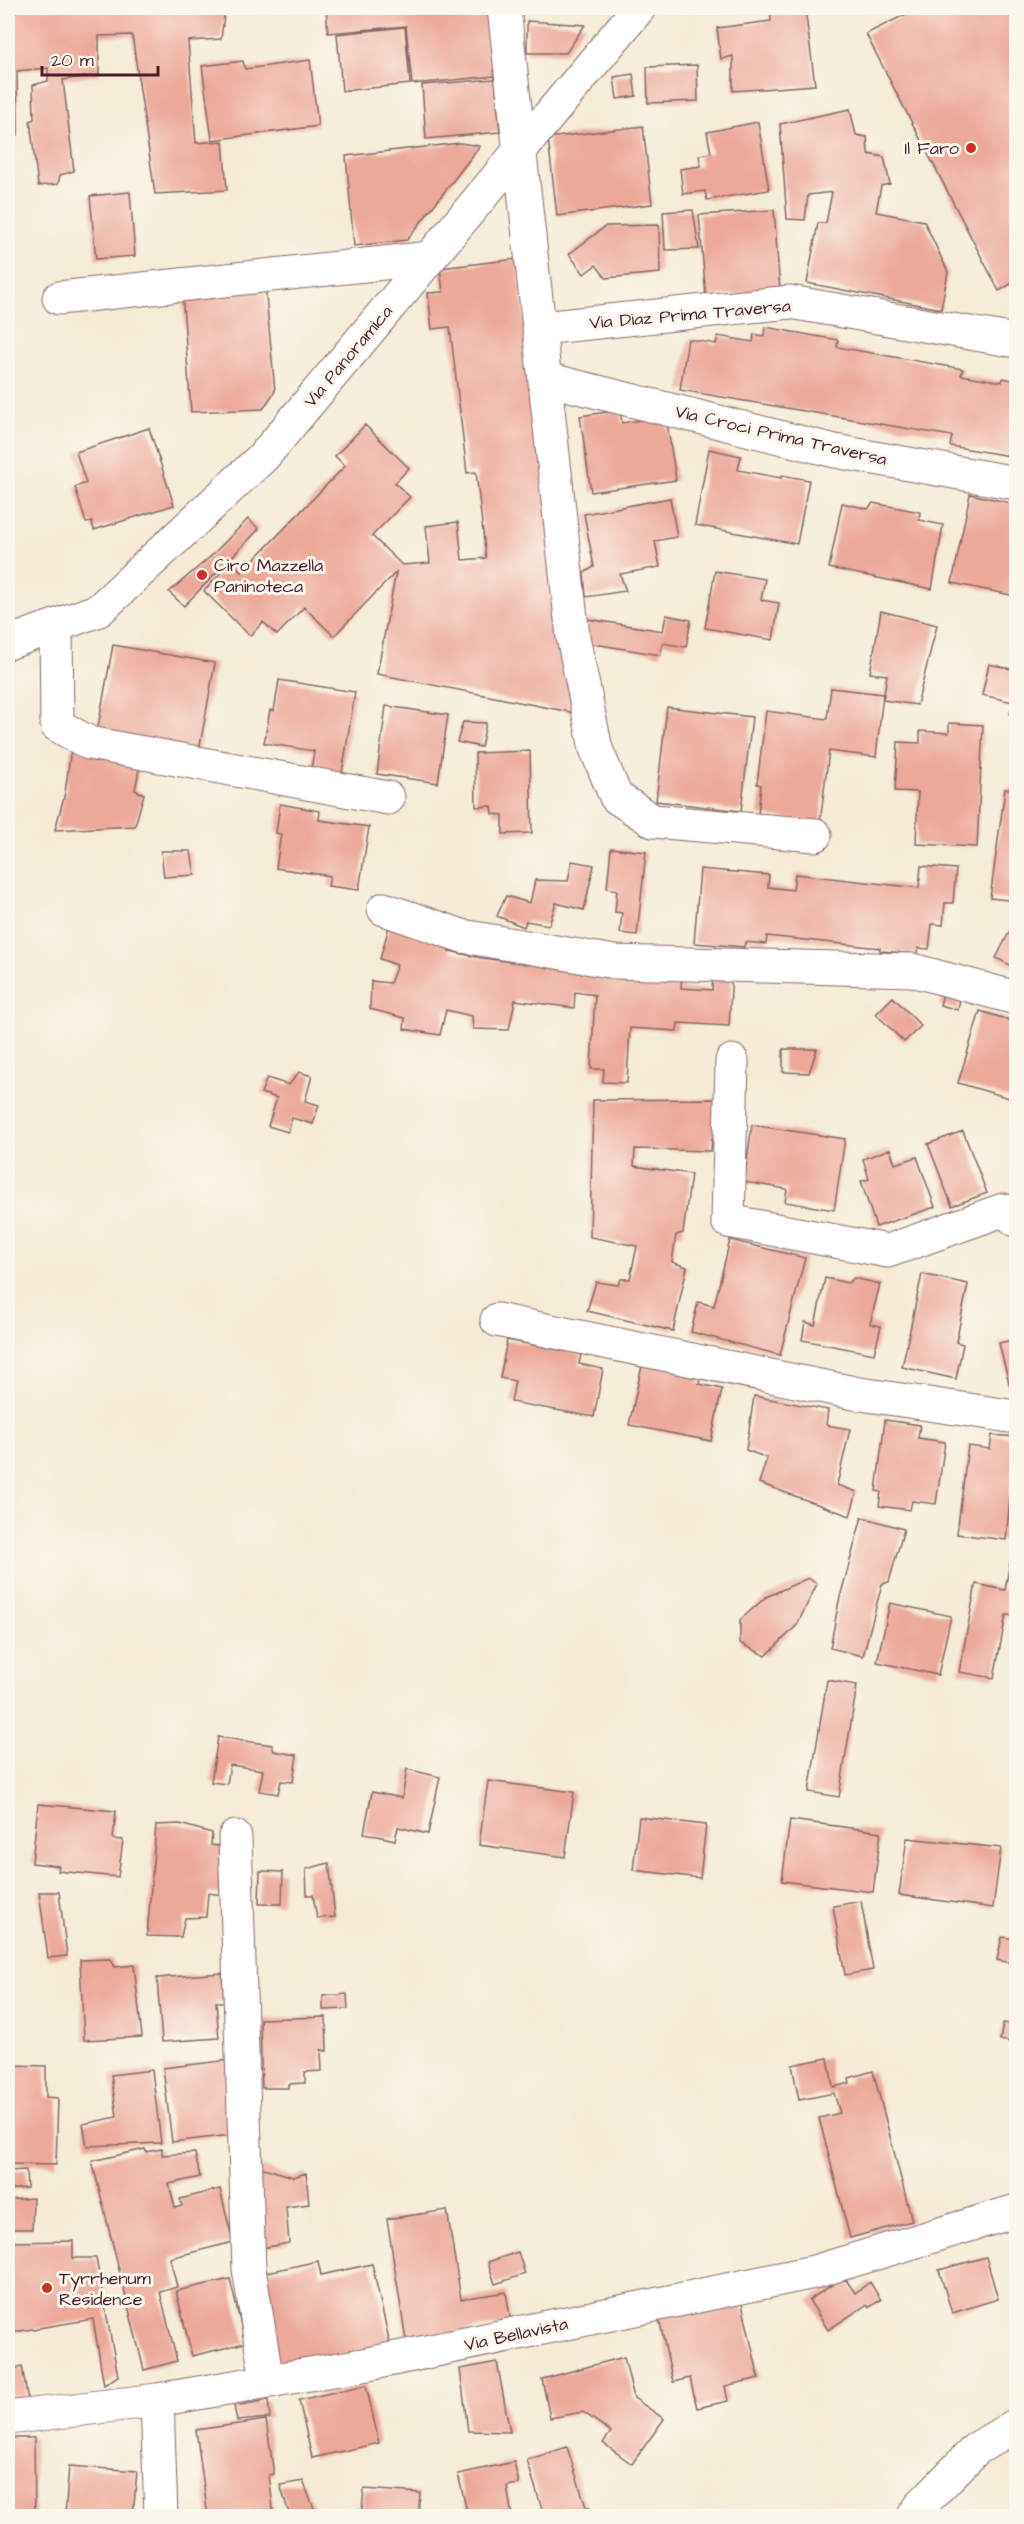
<svg xmlns="http://www.w3.org/2000/svg" width="1024" height="2524" viewBox="0 0 1024 2524" font-family="'Architects Daughter',sans-serif">
<style>
.building{fill:#eca899}
.lines{fill:none;stroke-linecap:round;stroke-linejoin:round}
.minor-casing{stroke:#866667;stroke-width:35}
.minor{stroke:#fff;stroke-width:33}
.poi-dot{fill:#c8321e;stroke:#fbf7ec;stroke-width:2}
.labels{text-anchor:middle;stroke-width:6;stroke-linejoin:round;paint-order:stroke}
.poi-label{font-size:18px;fill:#4a1f2b;stroke:#fbf7ec;text-anchor:start}
.street-label{font-size:18px;fill:#4a1f2b;stroke:#fbf7ec}
</style>
<rect width="100%" height="100%" fill="#fbf7ec"/>
<filter id="ink" filterUnits="userSpaceOnUse"><feTurbulence type="fractalNoise" baseFrequency=".0167" numOctaves="2"/><feDisplacementMap in="SourceGraphic" scale="12" xChannelSelector="R" yChannelSelector="G"/><feConvolveMatrix kernelMatrix="1 2 1 2 8 2 1 2 1" color-interpolation-filters="sRGB"/></filter>
<filter id="wash" filterUnits="userSpaceOnUse"><feTurbulence type="fractalNoise" baseFrequency=".008" numOctaves="4" result="noise"/><feDisplacementMap in="SourceGraphic" scale="24" xChannelSelector="R" yChannelSelector="G"/><feGaussianBlur stdDeviation="1.35" result="paint"/><feColorMatrix in="noise" values="0 0 0 0 0 0 0 0 0 0 0 0 0 0 0 0 0 1.4 0 .05"/><feComposite in="paint" operator="in"/></filter>
<g filter="url(#wash)">
<rect width="100%" height="100%" fill="#f5ebd6"/>
<g id="blocks">
<path class="building" d="M8 8H225L221 39 188 41 196 143 223 141 227 190 155 194 132 35 99 36V75L63 80 74 171 60 175 58 184 38 186 30 121 34 119 33 85 48 81V68L17 71 18 135 8 136Z
M326 8H489L495 76 412 84 406 26 328 33Z
M770 8H805L815 85 733 91V56L721 59 717 28 771 21Z
M918 8H1015L1016 10V261L1011 263 1016 273V281L999 291 866 34Z
M527 21 585 25 566 53H527Z
M405 27 410 84 342 91 337 34Z
M310 60 318 126 212 140 202 66 243 61 245 69Z
M697 65 698 101 648 103 647 67Z
M633 74 636 96 617 99 614 77Z
M495 79 500 132 426 139 422 85Z
M850 109 856 135 867 137 868 154 884 157 890 184 881 186 876 212 924 221 948 272 941 309 807 283 818 223H826L832 192 808 195 805 220 787 219 780 124Z
M758 122 769 190 707 200 705 191 683 194 680 169 701 166 699 155 711 153 707 132Z
M643 126 652 204 557 216 548 138Z
M460 143 480 146 407 240 354 246 346 156Z
M130 192 135 256 96 259 90 196Z
M693 210 699 249 665 250 663 212Z
M774 210 780 291 706 297 699 215Z
M659 225 660 273 606 278 596 265 584 274 569 254 606 226Z
M517 259 575 713 377 674 396 572 334 636 304 607 277 635 263 622 250 636 204 591 231 562 242 572 345 466 335 456 365 425 409 468 395 483 410 497 372 536 402 565 430 563 426 526 458 522 462 560 486 558 476 472 467 473 450 327 432 329 428 293 443 292 440 268Z
M265 285 275 391 263 409 191 412 182 292Z
M765 327 838 340 837 347 963 369 961 375 1002 382 1003 378 1016 381V457L950 446 952 436 680 390 688 339 716 344 718 336 753 342 754 334 764 336Z
M620 410 622 423 666 416 676 480 591 492 580 416Z
M149 428 174 505 94 530 92 522 86 523 75 487 86 483 76 452Z
M709 449 741 456 738 470 781 478 782 475 809 480 797 544 695 525Z
M970 494 1016 504V596L952 583Z
M670 498 677 537 655 541 660 567 620 574 626 591 586 597 584 573 594 567 584 514Z
M842 503 868 509 873 503 920 512 919 520 943 525 932 589 829 568Z
M248 519 259 529 184 606 169 592 210 557Z
M715 571 765 579 761 600 779 603 773 640 705 628Z
M881 611 937 625 917 705 883 700 887 675 870 673Z
M666 615 691 620 686 647 663 643 660 655 589 643 587 619 663 631Z
M113 645 215 663 199 751 97 732Z
M989 664 1016 670V716L1010 714 1013 702 982 695Z
M279 680 355 692 341 780 310 775 314 751 264 743 270 710 274 711Z
M831 688 883 694 876 757 829 751 820 823 758 815 761 785 757 784 766 711 827 719Z
M386 706 448 715 438 783 377 774Z
M667 707 752 717 741 811 656 801Z
M463 722 486 723 481 747 457 742Z
M949 723 983 725 977 847 916 844 918 792 895 791 898 742 920 743V731L949 733Z
M71 748 141 760 135 790 144 794 135 826 55 830 65 793Z
M530 751 532 833 503 834V815L493 814 492 806 476 807 475 753Z
M1005 789H1016V901L990 898Z
M280 804 320 811 319 820 369 827 359 890 328 886 330 876 276 868 281 834 276 833Z
M611 848 646 852 637 935 620 933 622 913 615 912 617 890 607 888Z
M161 851H191L195 875 164 877Z
M572 861 594 865 584 910 556 903 549 925 526 921 524 927 497 916 506 896 530 903 535 880 568 881Z
M921 866 956 869 953 903H945L943 925 932 924 929 949 918 948 917 954 880 951V948L767 936 766 944 745 942 744 947 694 943 700 869 769 875 768 887 793 890 795 874 919 888Z
M1016 919V968L996 958Z
M390 923 452 940 449 951 481 958 577 970 682 972 681 988 712 990 713 970 732 972 729 1026 678 1023 677 1031 630 1028 627 1083 603 1082 604 1069H591L595 995 575 992 574 1008 515 1000 509 1030 473 1029 472 1016 446 1010 440 1035 404 1029 405 1018 370 1009 371 981 390 983 397 965 380 959Z
M944 990 961 992 958 1010 940 1005Z
M893 997 921 1026 904 1042 876 1014Z
M980 1011 1016 1022V1100L958 1083Z
M783 1049H817L809 1073 783 1072Z
M299 1072 312 1076 305 1101 319 1105 313 1124 292 1118 288 1132 268 1126 277 1098 261 1093 267 1078 289 1085Z
M720 1099 718 1136 712 1139 711 1151 635 1149 634 1166 691 1174 683 1233 676 1235 672 1262 687 1267 673 1331 587 1311 596 1282 618 1285 621 1279H630L637 1246 590 1237 593 1100Z
M752 1125 845 1139 834 1210 785 1202 787 1189 744 1182Z
M963 1131 987 1193 952 1206 928 1144Z
M890 1149 895 1164 917 1157 935 1207 876 1227 861 1181 869 1179 863 1159Z
M730 1240 805 1258 780 1355 691 1332 698 1302 714 1306Z
M922 1274 968 1284 956 1342 963 1344 956 1379 902 1367Z
M825 1278 848 1283 854 1278 880 1284 870 1324 881 1326 874 1354 802 1340 805 1322 815 1325Z
M1016 1339V1388L1010 1387 999 1343Z
M507 1340 581 1354 579 1364 603 1369 594 1417 511 1402 515 1381 500 1378Z
M643 1361 701 1373 699 1384 722 1389 711 1441 629 1425Z
M754 1396 828 1410 826 1425 850 1429 837 1485 857 1492 850 1516 759 1483 767 1458 746 1450Z
M885 1420 920 1425 918 1438 945 1442 936 1504 912 1501 910 1510 879 1506 881 1492 876 1491Z
M992 1435 1016 1437 1006 1540 957 1534 968 1446 990 1449Z
M862 1517 904 1529 889 1582 882 1584 863 1656 830 1648 839 1601Z
M1011 1557 1016 1558V1616L1006 1615 994 1678 959 1672 976 1584 1005 1590Z
M808 1578 817 1584 797 1625 766 1656 740 1643V1620L766 1597Z
M890 1603 951 1616 938 1675 877 1662Z
M827 1680 857 1685 839 1797 809 1792Z
M218 1737 272 1745 274 1751 297 1755 293 1782 281 1781 278 1794 259 1791 263 1770 230 1765 227 1784 211 1782Z
M407 1769 440 1777 428 1834 398 1827 395 1840 364 1833 372 1792 402 1798Z
M488 1781 574 1792 565 1857 479 1845Z
M38 1804 116 1811 113 1839 123 1840 118 1877 58 1871 59 1866 32 1863Z
M639 1817 706 1825 700 1878 633 1870Z
M790 1820 881 1832 873 1892 782 1881Z
M180 1824 212 1833 211 1845 228 1847 224 1895 208 1893 206 1917 185 1918 181 1937 147 1936 156 1825Z
M907 1838 1001 1848 993 1908 899 1895Z
M329 1863 335 1917 317 1918 313 1895H307L306 1869Z
M260 1871 283 1872 282 1904H259Z
M39 1892H59L67 1956 48 1958Z
M861 1901 873 1970 845 1975 833 1906Z
M1014 1903H1016V1917L1012 1916Z
M1002 1937 1016 1939V1964L997 1960Z
M111 1959 115 1967 134 1965 142 2037 84 2040 80 1960Z
M222 1973 224 2002H216L219 2038 162 2042 157 1978Z
M347 1994 348 2009 323 2010V1996Z
M326 2017 327 2051 321 2050 322 2071 305 2072V2083L288 2084V2088H262L260 2019Z
M1003 2023 1016 2025V2043L1000 2040Z
M828 2058 833 2087 850 2083 849 2078 873 2071 912 2221 850 2238 819 2118 840 2113 834 2093 799 2100 792 2065Z
M230 2060 240 2134 172 2142 163 2068Z
M8 2065 46 2066V2097L58 2098 56 2165 8 2164Z
M152 2070 161 2143 87 2146 83 2124 117 2117 111 2075Z
M145 2149 146 2152 162 2149V2155L195 2153 200 2177 169 2184 175 2208 182 2206 180 2199 220 2189 233 2242 170 2258 177 2287 160 2292 177 2361 144 2370 92 2161Z
M254 2165 293 2177 306 2173 309 2204 286 2207 289 2243 262 2248Z
M26 2170 27 2188 8 2190V2171Z
M33 2198 32 2229H8V2200Z
M447 2210 461 2299 506 2292 511 2323 406 2340 387 2219Z
M73 2241V2258H96L118 2376 104 2385 93 2319 8 2333V2242Z
M518 2252 525 2274 495 2284 488 2262Z
M986 2257 998 2299 952 2313 939 2270Z
M318 2261 321 2275 372 2264 390 2344 279 2368 259 2274Z
M844 2277 855 2293 870 2282 881 2300 870 2307 866 2305 828 2330 809 2300Z
M230 2279 245 2343 192 2356 176 2291Z
M740 2295 759 2378 725 2386 728 2401 697 2408 690 2378 673 2382 658 2314Z
M624 2357 634 2398 664 2419 632 2464 603 2443 611 2432 583 2412 550 2418 542 2379Z
M497 2362 510 2432 468 2431 460 2369Z
M22 2366 28 2401 8 2402V2371Z
M366 2385 379 2443 312 2458 299 2400Z
M268 2400 270 2418 237 2421 234 2406Z
M266 2420 274 2474 269 2475 274 2516H208L196 2430Z
M8 2438H34L35 2516H8Z
M567 2447 586 2507H589L592 2516H544L527 2460Z
M514 2462 519 2484 507 2486 512 2516H468L458 2474Z
M69 2466 137 2471 133 2516H65Z
M303 2481 317 2516H290L280 2485Z
M364 2489 420 2493 418 2516H355L356 2510H362Z"/>
</g>
</g>
<g filter="url(#ink)">
<use href="#blocks" fill-opacity="0" stroke="#866667" stroke-width="1.5"/>
<g class="lines">
<defs>
<path id="minor" d="M504 8 573 637 596 749 616 797 653 821 815 835
M59 298 430 258
M541 328 790 302 1016 341
M546 379 835 451 1016 483
M56 626 57 725 89 743 388 798
M8 643 99 610 264 456 639 8
M384 909 462 936 615 962 912 970 1016 998
M732 1061 728 1221 888 1251 1003 1210 1016 1220
M497 1320 854 1393 1016 1417
M235 1837 249 2269 267 2381
M157 2400 161 2516
M8 2418 157 2400 368 2364 814 2272 1016 2211
M914 2516 923 2503 976 2449 1016 2425"/>
</defs>
<use href="#minor" class="minor-casing"/>
<use href="#minor" class="minor"/>
</g>
</g>
<g class="poi-dot">
<circle cx="971" cy="148" r="6"/>
<circle cx="202" cy="575" r="6"/>
<circle cx="47" cy="2288" r="6"/>
</g>
<g class="labels">
<g class="poi-label">
<text x="959" y="154" text-anchor="end">Il Faro</text>
<text x="214" y="571">Ciro Mazzella<tspan x="214" dy="21">Paninoteca</tspan></text>
<text x="59" y="2284">Tyrrhenum<tspan x="59" dy="21">Residence</tspan></text>
</g>
<g class="street-label">
<text transform="translate(690 314) rotate(-5)" y="6">Via Diaz Prima Traversa</text>
<text transform="translate(348 356) rotate(-50)" y="6">Via Panoramica</text>
<text transform="translate(781 435) rotate(13)" y="6">Via Croci Prima Traversa</text>
<text transform="translate(516 2334) rotate(-12)" y="6">Via Bellavista</text>
</g>
</g>
<rect width="1024" height="2524" fill="none" stroke="#fbf7ec" stroke-width="30"/>
<path d="M42 66v9h116v-9" fill="none" stroke="#4a1f2b" stroke-width="3"/>
<text x="51" y="66" font-size="18" fill="#4a1f2b" stroke="#fbf7ec" stroke-width="4.5" paint-order="stroke">20 m</text>
</svg>
